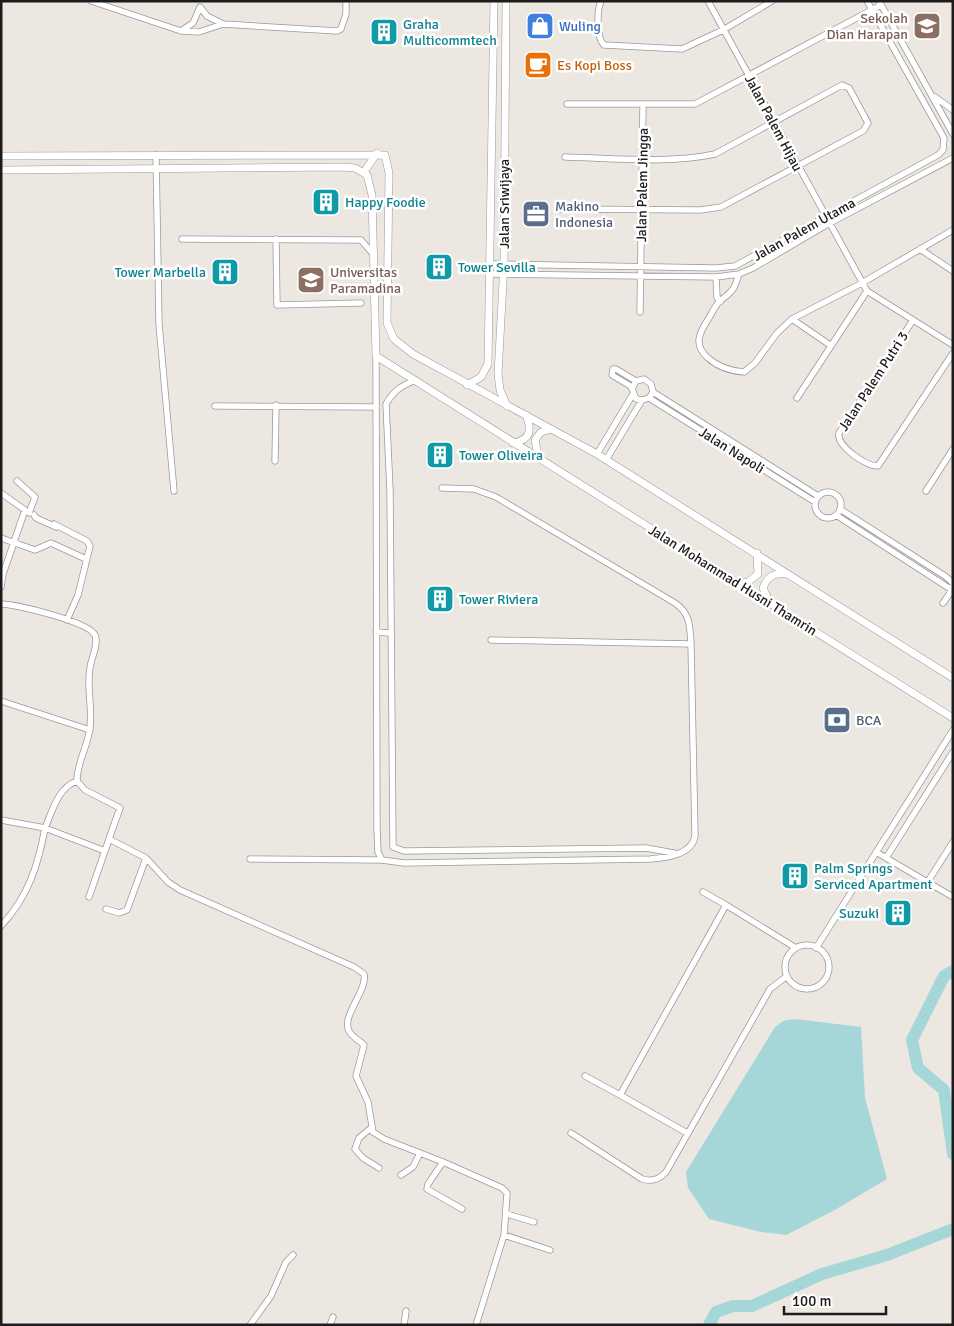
<svg xmlns="http://www.w3.org/2000/svg" width="954" height="1326" viewBox="0 0 954 1326" font-family="Signika,sans-serif">
<style>
.water{fill:#a5d7d8}
.lines{fill:none;stroke-linecap:round;stroke-linejoin:round}
.river{stroke:#a5d7d8;stroke-width:12}
.minor-casing{stroke:#999;stroke-width:7}
.tertiary-casing{stroke:#999;stroke-width:8}
.minor{stroke:#fff;stroke-width:5.5}
.tertiary{stroke:#fff;stroke-width:7}
.labels{text-anchor:middle;stroke-width:5;stroke-linejoin:round;paint-order:stroke}
.education-label{font-size:14px;fill:#785e54;stroke:#fff;text-anchor:end}
.culture-label{font-size:14px;fill:#0d838f;stroke:#fff;text-anchor:start}
.shop-label{font-size:14px;fill:#366cbe;stroke:#fff;text-anchor:start}
.food-label{font-size:14px;fill:#c56008;stroke:#fff;text-anchor:start}
.street-label{font-size:14px;fill:#1c1c1c;stroke:#fff}
.service-label{font-size:14px;fill:#4e5e75;stroke:#fff;text-anchor:start}
</style>
<rect width="100%" height="100%" fill="#ede7e2"/>
<path class="water" d="M795 1019 861 1027 865 1098 887 1179 833 1211 786 1235 761 1232 709 1219 688 1188 686 1172 775 1027 783 1021Z"/>
<g class="lines">
<path class="river" d="M953 971 944 976 912 1040 918 1068 944 1090 953 1154
M709 1325 716 1312 733 1306H752L822 1274 887 1255 953 1229"/>
<defs>
<path id="minor" d="M91 1 181 31
M601 1C597 10 596 38 604 45L682 49 723 30 772 1
M708 1 867 291 953 345
M879 1 953 134
M223 24 199 32 181 31 193 23 200 7 207 16 223 24 337 31 341 29 346 14V1
M935 97 953 110
M567 104H695L881 5
M156 155 159 324 174 491
M559 209 701 210 721 207 863 131 868 123 849 88 842 85 715 154C668 164 612 158 565 157
M182 239 361 240 373 254
M276 239 277 305 361 303
M920 249 953 271
M492 264 716 268 735 266 938 155 943 150 944 138 867 1
M491 274 716 277 739 274 753 268 828 224 953 158
M739 274C737 279 736 285 733 289 729 295 724 297 719 302 715 306 712 313 709 318 699 333 693 345 708 358 718 367 731 371 744 372L755 363 777 333 792 319 862 283 953 230
M716 277 717 297 720 302
M640 312 643 105
M792 319 830 345
M913 320 839 433C836 446 867 467 878 466L953 353
M376 356 377 828 378 852 382 860
M416 380C401 386 394 390 386 404L390 490 393 847 404 851 646 848 674 853
M632 387 612 375 613 369H616L636 381
M653 392 818 496
M649 398 653 392 651 384 644 379 636 381 632 389 636 399 643 400 649 398 815 502
M797 398 867 291
M215 406 374 407
M597 454 633 394
M606 460 642 400
M275 461 276 405
M17 481 35 497 29 513
M926 491 953 449
M815 505a13 13 0 1 1 26 0a13 13 0 1 1-26 0Z
M1 493 25 510 3 574 1 587
M840 509 945 576 953 583
M34 515 36 518 56 527
M836 515 952 590 953 585
M54 524 87 541 90 546 78 595 67 620
M1 538 35 550 51 543 86 559
M943 603 952 590
M1 604C16 604 89 622 95 635 99 645 91 658 90 668 86 690 94 712 89 733 86 750 77 763 77 781L85 790 120 808 109 839 146 858 168 882 180 890 354 967 364 974C368 990 341 1016 349 1031 352 1037 360 1041 364 1045L356 1076 368 1102 373 1132 384 1139 443 1162 502 1188 507 1193 504 1235 476 1325
M376 632 390 633
M491 640 691 644
M1 701 90 730
M77 781C58 787 52 812 45 828L105 851
M1 820 45 828C38 866 28 897 1 926
M876 852 953 897
M886 858 953 752
M250 859 382 860 404 863 650 859C666 858 692 855 695 836L691 644C690 626 690 613 675 603L496 497 474 489 442 488
M927 883 953 842
M703 892 726 905
M89 897 109 839
M106 909 119 913 127 910 146 858
M785 967a22 22 0 1 1 44 0a22 22 0 1 1-44 0Z
M816 948 953 730
M585 1076 620 1095
M371 1128 359 1138 355 1149 363 1158 379 1168
M571 1133 642 1179C652 1182 660 1179 666 1172L770 989 787 976
M687 1133 620 1095 726 905 796 948
M443 1162 428 1184 427 1189 462 1209
M401 1175 413 1167 420 1153
M507 1214 534 1222
M504 1235 550 1250
M250 1325 271 1296 286 1262 293 1255
M330 1325 333 1317
M404 1325 406 1311"/>
<path id="tertiary" d="M506 1 504 264 498 374 500 390 507 406
M1 156 385 155 389 173 387 323 394 339 413 354 597 454 953 678
M1 170 342 167 355 168 367 175 372 195 376 356 953 718
M364 172 377 153
M467 385 481 377 488 364 494 1
M513 443C531 440 532 430 526 415
M538 456 535 440 541 432 551 429
M739 583 748 582 758 574 757 553
M769 601 763 588C767 577 773 573 785 574"/>
</defs>
<use href="#minor" class="minor-casing"/>
<use href="#tertiary" class="tertiary-casing"/>
<use href="#minor" class="minor"/>
<use href="#tertiary" class="tertiary"/>
</g>
<defs>
<symbol id="shop-square" viewBox="-11 -11 22 22"><rect x="-9" y="-9" width="18" height="18" rx="4" fill="#3f7fe0" stroke="#fff"/><path d="M-5-2.5h2.3a2.7 3.5 0 0 1 5.4 0H5L5.5 6h-11ZM-1.5-2.5h3a1.5 2.3 0 0 0-3 0Z" fill="#fff"/></symbol>
<symbol id="school-square" viewBox="-11 -11 22 22"><rect x="-9" y="-9" width="18" height="18" rx="4" fill="#8d6e63" stroke="#fff"/><path d="M0-5L7-2L0 1L-7-2ZM-4 1L0 2.5L4 1V4Q0 6-4 4Z" fill="#fff"/></symbol>
<symbol id="building-square" viewBox="-11 -11 22 22"><rect x="-9" y="-9" width="18" height="18" rx="4" fill="#0f9aa8" stroke="#fff"/><path d="M-4-6H4V6H1V3H-1V6H-4ZM-2.5-4.3h1.7v1.8h-1.7ZM.8-4.3h1.7v1.8H.8ZM-2.5-1h1.7V.8h-1.7ZM.8-1h1.7V.8H.8Z" fill="#fff"/></symbol>
<symbol id="cafe-square" viewBox="-11 -11 22 22"><rect x="-9" y="-9" width="18" height="18" rx="4" fill="#e8710a" stroke="#fff"/><path d="M-5.5-4.5H6V0H3Q3 3.5 0 3.5H-2.5Q-5.5 3.5-5.5 0ZM3-3.2v2h1.7v-2ZM-6 4.5H4V6H-6Z" fill="#fff"/></symbol>
<symbol id="office-square" viewBox="-11 -11 22 22"><rect x="-9" y="-9" width="18" height="18" rx="4" fill="#5c6f8a" stroke="#fff"/><path d="M-6-3h4V-5.5h4V-3h4V5H-6ZM-1-4.5V-3h2v-1.5ZM-6 0V1H6V0Z" fill="#fff"/></symbol>
<symbol id="university-square" viewBox="-11 -11 22 22"><rect x="-9" y="-9" width="18" height="18" rx="4" fill="#8d6e63" stroke="#fff"/><path d="M0-5L7-2L0 1L-7-2ZM-4 1L0 2.5L4 1V4Q0 6-4 4Z" fill="#fff"/></symbol>
<symbol id="bank-square" viewBox="-11 -11 22 22"><rect x="-9" y="-9" width="18" height="18" rx="4" fill="#5c6f8a" stroke="#fff"/><path d="M-6-4H6V4H-6ZM0-2.3a2.3 2.3 0 1 0 0 4.6a2.3 2.3 0 1 0 0-4.6Z" fill="#fff"/></symbol>
</defs>
<g fill-rule="evenodd">
<use href="#shop-square" x="524" y="10" width="32" height="32"/>
<use href="#school-square" x="911" y="10" width="32" height="32"/>
<use href="#building-square" x="368" y="16" width="32" height="32"/>
<use href="#cafe-square" x="522" y="49" width="32" height="32"/>
<use href="#building-square" x="310" y="186" width="32" height="32"/>
<use href="#office-square" x="520" y="198" width="32" height="32"/>
<use href="#building-square" x="423" y="251" width="32" height="32"/>
<use href="#building-square" x="209" y="256" width="32" height="32"/>
<use href="#university-square" x="295" y="264" width="32" height="32"/>
<use href="#building-square" x="424" y="439" width="32" height="32"/>
<use href="#building-square" x="424" y="583" width="32" height="32"/>
<use href="#bank-square" x="821" y="704" width="32" height="32"/>
<use href="#building-square" x="779" y="860" width="32" height="32"/>
<use href="#building-square" x="882" y="897" width="32" height="32"/>
</g>
<g class="labels">
<g class="education-label">
<text x="908" y="23">Sekolah<tspan x="908" dy="16">Dian Harapan</tspan></text>
<text x="330" y="277" text-anchor="start">Universitas<tspan x="330" dy="16">Paramadina</tspan></text>
</g>
<g class="culture-label">
<text x="403" y="29">Graha<tspan x="403" dy="16">Multicommtech</tspan></text>
<text x="345" y="207">Happy Foodie</text>
<text x="458" y="272">Tower Sevilla</text>
<text x="206" y="277" text-anchor="end">Tower Marbella</text>
<text x="459" y="460">Tower Oliveira</text>
<text x="459" y="604">Tower Riviera</text>
<text x="814" y="873">Palm Springs<tspan x="814" dy="16">Serviced Apartment</tspan></text>
<text x="879" y="918" text-anchor="end">Suzuki</text>
</g>
<g class="shop-label">
<text x="559" y="31">Wuling</text>
</g>
<g class="food-label">
<text x="557" y="70">Es Kopi Boss</text>
</g>
<g class="street-label">
<text transform="translate(774 123) rotate(62)" y="5">Jalan Palem Hijau</text>
<text transform="translate(642 185) rotate(-89)" y="5">Jalan Palem Jingga</text>
<text transform="translate(504 204) rotate(-90)" y="5">Jalan Sriwijaya</text>
<text transform="translate(804 229) rotate(-29)" y="5">Jalan Palem Utama</text>
<text transform="translate(873 381) rotate(-57)" y="5">Jalan Palem Putri 3</text>
<text transform="translate(732 450) rotate(32)" y="5">Jalan Napoli</text>
<text transform="translate(733 580) rotate(32)" y="5">Jalan Mohammad Husni Thamrin</text>
</g>
<g class="service-label">
<text x="555" y="211">Makino<tspan x="555" dy="16">Indonesia</tspan></text>
<text x="856" y="725">BCA</text>
</g>
</g>
<rect width="954" height="1326" fill="none" stroke="#1c1c1c" stroke-width="5"/>
<path d="M784 1306v8h102v-8" fill="none" stroke="#1c1c1c" stroke-width="2.5"/>
<text x="792" y="1306" font-size="15" fill="#1c1c1c" stroke="#ffffff" stroke-width="4" paint-order="stroke">100 m</text>
</svg>
